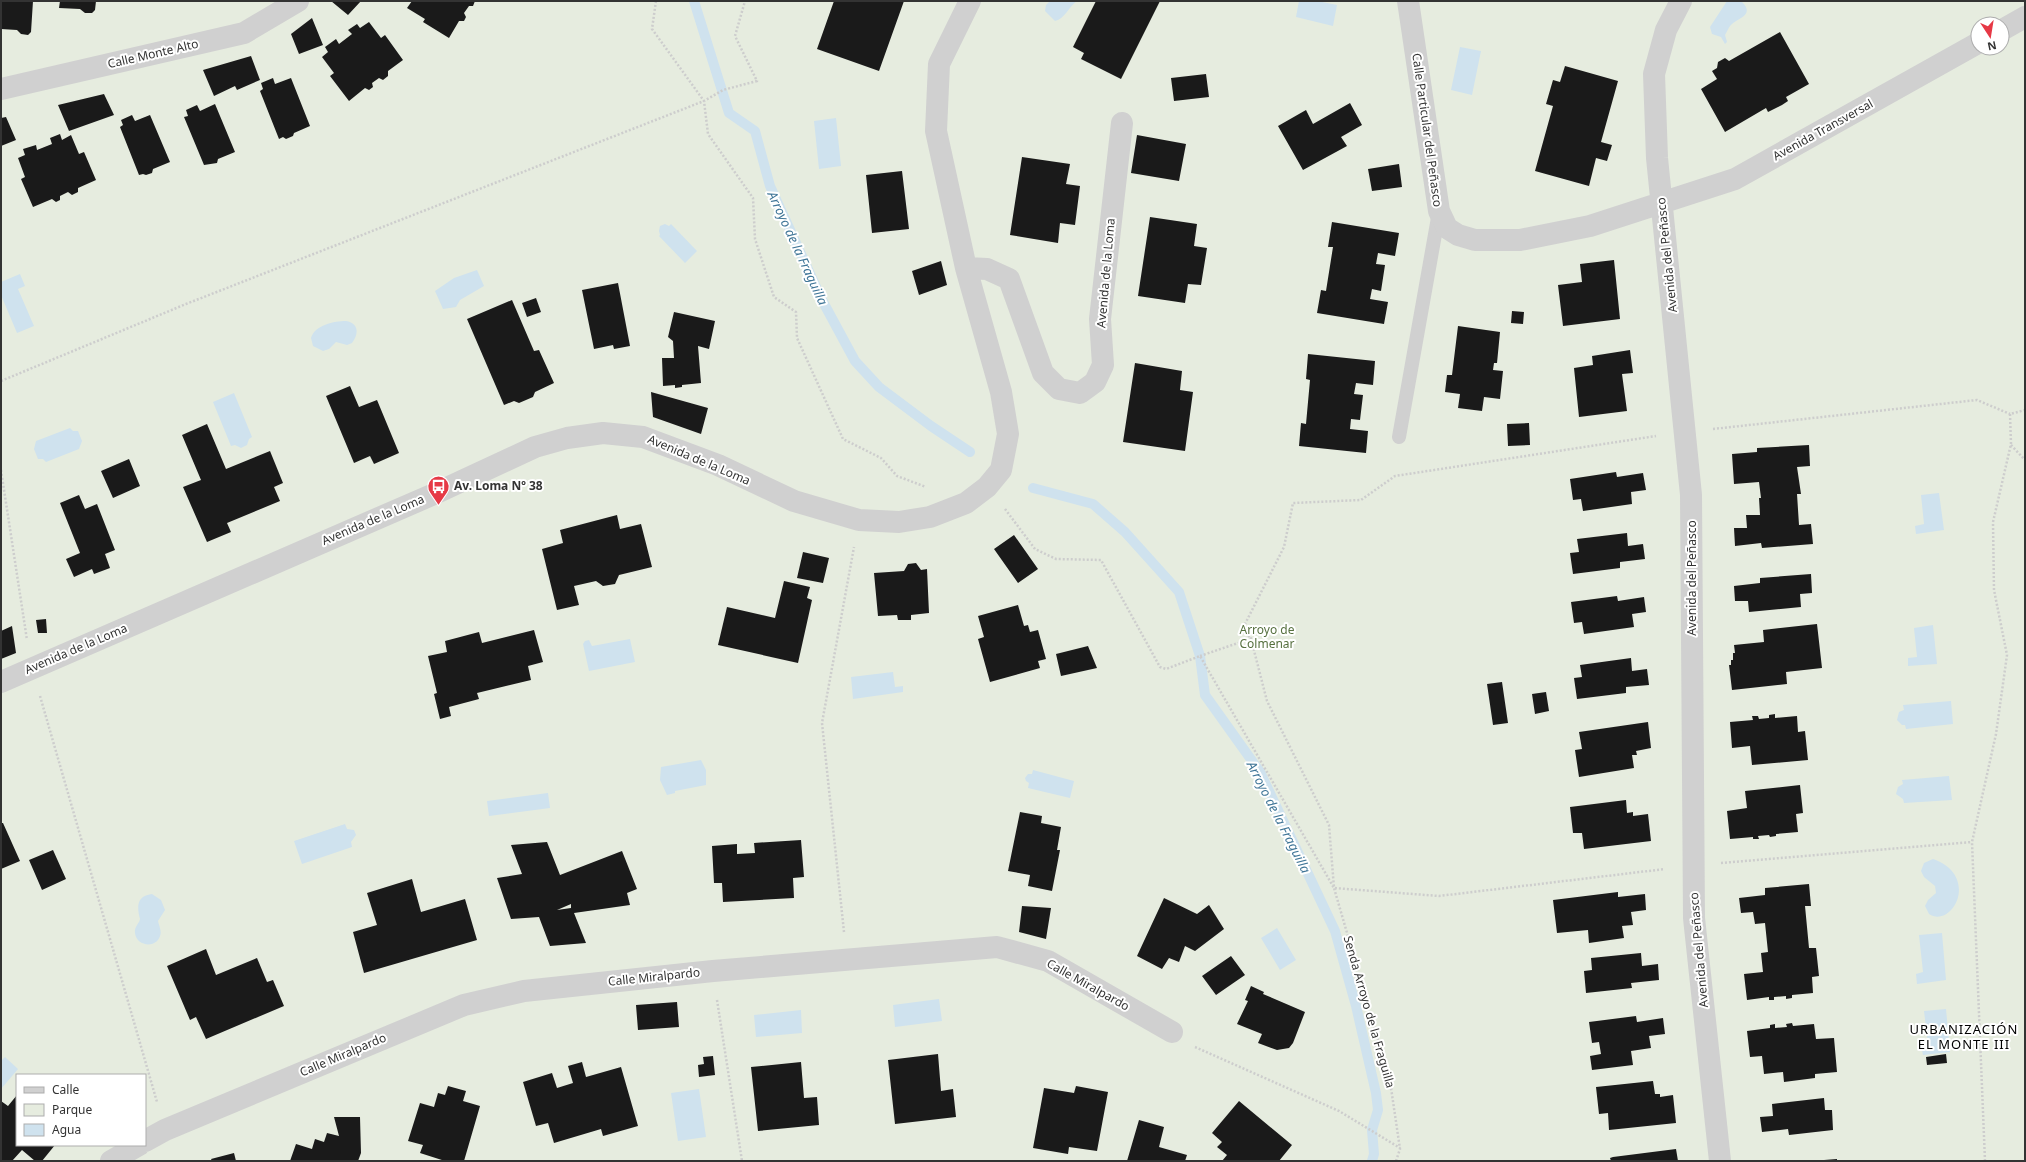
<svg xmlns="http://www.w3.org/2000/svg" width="2026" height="1162" viewBox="0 0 2026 1162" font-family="'Noto Sans',sans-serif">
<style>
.green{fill:#e6ecdf;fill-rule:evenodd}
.water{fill:#cfe2ee}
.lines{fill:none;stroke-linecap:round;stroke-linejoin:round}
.stream{stroke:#cfe2ee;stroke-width:10}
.building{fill:#1a1a1a;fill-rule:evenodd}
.path{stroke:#cdcdcd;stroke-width:2.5;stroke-dasharray:2 2;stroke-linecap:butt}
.lane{stroke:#d0d0d0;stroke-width:14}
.street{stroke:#d0d0d0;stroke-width:22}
.labels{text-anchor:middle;stroke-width:4;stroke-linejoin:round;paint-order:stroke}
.street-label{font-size:12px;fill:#333;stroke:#fff}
.poi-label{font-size:12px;font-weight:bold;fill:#333;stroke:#fff;text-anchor:start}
.park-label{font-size:12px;fill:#56703f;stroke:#fff}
.water-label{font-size:13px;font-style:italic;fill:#3f7597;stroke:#fff}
.neighbourhood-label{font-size:13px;letter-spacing:1px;fill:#000;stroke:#fff}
</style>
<rect width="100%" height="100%" fill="#fff"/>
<path class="green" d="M1 1H2025V1161H1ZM1978 24H2002V48H1978ZM17 1075H145V1145H17Z"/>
<path class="water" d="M1050 1H1077C1069 6 1065 19 1055 21L1045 11 1046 5Z
M1299 1H1317L1337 5 1333 26 1296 17Z
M1727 1H1741C1756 15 1738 18 1732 24 1729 26 1727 32 1725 35L1727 42 1725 44 1721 37 1712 34 1710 27Z
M1460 47 1481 51 1472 95 1451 90Z
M836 118 841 166 819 169 814 121Z
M665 224 669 226 671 224 697 251 685 263 659 236 660 235 659 231 660 226Z
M477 270 484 286 460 300 456 307 443 309 435 291 454 278Z
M20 274 25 286 18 289 34 326 17 333 1 295V282Z
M346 321C359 323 359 334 352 343L347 345 336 342 329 349 323 351 313 346 311 338C315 325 334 321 346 321Z
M234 393 252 437 249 439 247 445 241 448 235 445 231 446 213 402Z
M70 428 73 431H78L82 441 79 449 46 462 43 459H38L34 449 36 441Z
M1939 493 1944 530 1916 534 1915 526 1924 524 1921 495Z
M1933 625 1937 664 1908 666V658L1917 657 1914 628Z
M630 639 635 662 589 671 583 644 585 641 589 640 592 646Z
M893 672 895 687 903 686V692L853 699 851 677Z
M1951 701 1953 724 1906 729 1905 725H1902L1897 720 1899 712 1904 710 1903 705Z
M701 760 706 770V785L675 791V793L667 795 660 780 661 767Z
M1033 770 1074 781 1070 798 1028 788 1029 783 1026 781 1025 778 1028 774H1032Z
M1949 776 1952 800 1904 803 1903 799 1896 794 1898 787 1903 784 1902 780Z
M548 793 550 808 489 816 487 801Z
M345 824 347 829 354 830 356 835 351 842 352 847 302 864 294 841Z
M1933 859C1981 876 1952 929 1929 914L1925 906 1928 900 1936 893 1935 886 1924 877 1921 871 1924 863Z
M152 894 161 900 165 910 158 921C159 926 162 931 160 936 156 949 136 946 135 933 134 927 139 924 140 919 137 907 136 896 152 894Z
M1277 928 1296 960 1280 970 1261 938Z
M1942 933 1946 980 1917 984 1916 974 1923 972 1919 935Z
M939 999 942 1021 895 1027 893 1005Z
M1946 1009 1950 1052 1923 1055 1921 1045 1928 1044 1924 1011Z
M801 1010 802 1033 756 1037 754 1015Z
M5 1057 18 1069 1 1089V1061Z
M699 1089 706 1137 678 1141 671 1093Z"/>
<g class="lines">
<path class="stream" d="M694 1 729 113 755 131 770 186 822 300 855 361 879 387 931 426 970 452
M1033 488 1093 504 1125 532 1179 592 1200 656 1205 695 1260 772 1335 931 1356 1006 1376 1093 1378 1110 1372 1130 1374 1154 1372 1161"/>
</g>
<path class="building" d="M1 1H33L31 32 28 35 21 34 17 30 1 29Z
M60 1H96L95 10 92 13H85L80 9 59 8Z
M331 1H361L348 15Z
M412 1H475L473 6H469L464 13 466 17 464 21H459L449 38 423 22 425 19 407 8Z
M834 1H904L879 71 817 49Z
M1096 1H1160L1121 79 1081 59 1084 53 1073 47Z
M312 18 323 45 299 54 291 34Z
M369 22 381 38 385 35 403 60 388 71V76L383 80 379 78 372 83 373 87 369 90 365 88 349 101 330 76 334 73 322 57 328 52 325 47 336 39 339 44 352 34 348 30 357 24 360 28Z
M1780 32 1809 84 1786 97 1788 101 1782 105 1768 112 1766 108 1725 132 1701 89 1717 79 1712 71 1717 68 1718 62 1725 58 1729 61Z
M251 56 260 80 237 90 235 86 214 96 203 70Z
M1565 66 1618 81 1601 142 1612 145 1607 161 1596 158 1589 186 1535 171 1553 106 1546 104 1553 80 1560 82Z
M1206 74 1209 97 1174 101 1171 78Z
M273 78 275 84 291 78 310 126 294 133 293 136 286 139 283 137 279 139 260 91 263 89 261 83Z
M104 94 114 115 69 131 58 105Z
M1350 103 1362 125 1341 137 1347 146 1303 170 1278 126 1306 110 1313 124Z
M215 104 235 152 218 159 217 163 204 165 184 117 188 116 186 110 197 105 200 111Z
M132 115 135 121 150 115 170 162 153 169 152 173 146 175 143 174 139 175 120 127 123 125 121 120Z
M6 117 16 140 1 146V118Z
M60 134 62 140 71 135 79 154 84 152 96 180 78 188V192L72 195 68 192 60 196V200L56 202 52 199 33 207 21 179 25 177 18 158 25 155 23 149 36 145 37 150 52 144 50 138Z
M1137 135 1186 144 1179 181 1131 173Z
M1022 157 1070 164 1066 184 1080 186 1075 225 1060 223 1058 243 1010 235Z
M1399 164 1402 187 1372 191 1368 169Z
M902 171 909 229 872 233 866 175Z
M1150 217 1197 224 1194 246 1207 248 1201 285 1188 284 1185 303 1138 296Z
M1332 222 1399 233 1395 256 1378 253 1376 264 1385 265 1381 291 1372 289 1370 299 1388 302 1384 324 1317 313 1321 290 1326 291 1333 247H1328Z
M1614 260 1620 319 1563 326 1558 285 1582 282 1580 264Z
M941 261 947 285 919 295 912 271Z
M618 283 630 346 614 349 613 345 594 349 582 290Z
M536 298 541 312 527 317 522 303Z
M512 300 534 351 539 350 554 383 535 392 533 397 519 403 514 401 504 405 467 319Z
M1512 311 1524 312 1523 324 1511 323Z
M674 312 715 321 709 349 698 346 701 383 682 385V387L675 388V385L663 386 662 358H674L673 341 668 337Z
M1458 326 1500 332 1497 363H1494L1493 370 1503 371 1500 399 1484 397 1482 411 1458 408 1460 394 1445 392 1447 375H1452Z
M1630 350 1633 373 1622 374 1627 411 1579 417 1574 368 1593 365 1592 356Z
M1308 354 1375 361 1373 385 1356 383 1354 394 1363 395 1360 420 1351 419 1350 429 1368 431 1366 453 1299 446 1301 423 1306 424 1310 380 1306 379Z
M1135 363 1182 371 1180 390 1193 392 1185 451 1123 442Z
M350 386 359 407 377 400 399 453 374 464 370 456 354 463 326 396Z
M651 392 708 408 701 434 653 417Z
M1529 423 1530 445 1508 446 1507 424Z
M207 424 226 469 270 451 283 483 274 487 280 501 227 523 231 532 207 542 183 487 201 480 182 435Z
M1809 445 1810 466 1797 467 1801 494H1797L1799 525 1811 524 1813 544 1762 548 1761 543 1735 546 1734 528H1747L1746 515H1760L1759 498H1761L1759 482 1734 484 1732 454 1757 452V448Z
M129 459 140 486 113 498 101 471Z
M1616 472 1617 477 1643 473 1646 490 1631 492 1632 504 1583 511 1581 499 1573 500 1570 479Z
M79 495 85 509 97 504 115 550 105 554 110 568 94 574 92 569 74 577 66 559 80 553 60 503Z
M617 515 620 529 641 524 652 567 619 575 615 584 603 586 596 581 574 586 579 605 557 610 542 549 563 543 560 530Z
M1627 533 1628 546 1643 544 1645 559 1620 562V568L1573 574 1570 553 1579 552 1577 539Z
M1014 535 1038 569 1018 583 994 549Z
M803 552 829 558 823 583 797 578Z
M916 563 921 570 927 569 929 613 911 615V620H898L897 615 878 616 874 573 904 571 908 564Z
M1811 574 1812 593 1800 594 1801 607 1749 612 1748 601H1735L1734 586 1760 583V578Z
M784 581 810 587 807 598 812 600 798 663 718 645 727 607 775 618Z
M1617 596 1618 601 1644 597 1646 612 1632 614 1634 627 1584 634 1582 622 1574 623 1571 602Z
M1018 605 1024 626 1028 625 1030 632 1038 630 1046 659 1038 661 1040 668 990 682 978 639 984 637 978 616Z
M46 619 47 633H38L36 620Z
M1817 624 1822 668 1786 672 1787 684 1732 690 1729 665H1731V660H1733V653H1735L1734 645 1764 642 1763 630Z
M12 626 16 653 1 659V631Z
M534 630 543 662 528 666 531 680 477 693 479 699 449 707 451 716 440 719 434 694 437 693 428 656 447 652 445 641 479 632 482 643Z
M1088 646 1097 668 1061 676 1056 654Z
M1631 658 1632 671 1647 669 1649 685 1626 687V693L1577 699 1574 678 1582 677 1580 665Z
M1502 682 1508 723 1493 725 1487 684Z
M1546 692 1549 711 1535 714 1532 694Z
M1775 714V718L1797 716 1798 732 1805 731 1808 760 1752 765 1750 746 1732 748 1730 722 1753 720 1752 716H1758L1759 719 1769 718V715Z
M1648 722 1651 748 1636 751 1637 755H1632L1634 768 1579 777 1575 750 1582 749 1579 732Z
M1800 785 1803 813 1796 814 1798 832 1776 834V836L1770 837 1769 835 1758 836 1759 839H1753V837L1730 839 1727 811 1747 808 1745 791Z
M1626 800 1627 813 1633 812V816L1648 814 1651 841 1584 849 1582 833H1573L1570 807Z
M1020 812 1042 816 1041 823 1061 827 1057 850H1060L1052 891 1028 886 1030 875 1008 871Z
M1 823H3L20 861 1 869Z
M801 840 804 877 793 878 794 898 723 902 722 883H714L712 846 737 844V854L755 853 754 843Z
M547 842 560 875 622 851 637 889 627 893 630 905 574 913 586 943 550 946 539 917 511 919 497 878 522 874 511 845ZM571 904V908L557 910Z
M53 850 66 879 42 890 29 860Z
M412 879 421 912 465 899 477 940 364 973 353 932 377 925 367 893Z
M1809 884 1811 906H1805L1809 948H1816L1819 976 1812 977 1813 993 1792 995V998L1786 999V996L1774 997V1000H1769V997L1747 1000 1744 974 1763 972 1761 953 1768 952 1765 923 1755 924 1753 912 1741 913 1739 898 1765 895V888Z
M1618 892V897L1645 894 1646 910 1631 912 1633 925 1622 926 1624 938 1589 943 1588 930 1557 933 1553 900Z
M1164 898 1197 914 1209 905 1224 929 1195 951 1185 946 1179 962 1169 958 1162 969 1137 956Z
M1022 906 1051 908 1046 939 1019 932Z
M206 949 216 975 257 958 267 982 273 980 284 1006 206 1039 196 1017 190 1020 167 966Z
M1641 953 1642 966 1658 964 1659 980 1631 983 1632 988 1586 993 1584 971 1592 970 1591 958Z
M1231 956 1245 975 1216 995 1202 976Z
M1251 986 1264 992 1263 994 1305 1012 1293 1043 1289 1048 1277 1050 1258 1043 1262 1034 1237 1024 1248 1001 1245 1000Z
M677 1002 679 1027 638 1030 636 1005Z
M1636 1016 1637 1022 1663 1018 1665 1034 1649 1036 1651 1048 1631 1051 1633 1065 1592 1070 1590 1056 1601 1054 1599 1042 1592 1043 1589 1022Z
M1792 1023 1793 1026 1814 1024 1816 1039 1834 1038 1837 1072 1815 1074V1078L1784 1082 1783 1072 1764 1074 1762 1056 1750 1057 1747 1031 1770 1028V1025L1775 1024V1028L1787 1027 1786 1024Z
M938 1054 941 1091 953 1089 956 1117 895 1124 888 1060Z
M1946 1054 1947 1063 1927 1065 1926 1057Z
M713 1056 715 1075 699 1077 698 1065 704 1064 703 1057Z
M582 1062 586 1077 621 1067 638 1126 603 1136 601 1129 554 1143 548 1123 536 1126 523 1082 552 1073 557 1088 573 1083 568 1066Z
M801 1062 804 1098 817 1097 819 1125 758 1131 751 1067Z
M1653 1081 1655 1094H1660V1097L1673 1095 1676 1123 1609 1130 1608 1113 1599 1114 1596 1087Z
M448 1086 466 1091 463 1101 480 1106 464 1161H445L420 1153 423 1145 408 1141 420 1103 434 1107 438 1093 445 1095Z
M1076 1086 1108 1092 1097 1151 1069 1147 1068 1154 1033 1148 1044 1088 1074 1093Z
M17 1095V1145H55L42 1161H35L22 1150 12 1161H1V1101L8 1106Z
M1824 1098 1825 1110H1832L1833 1130 1789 1135 1788 1129 1762 1132 1760 1117 1773 1116 1772 1104Z
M1239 1101 1292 1145 1279 1161H1222L1227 1155 1217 1147 1222 1142 1212 1133Z
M334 1117H360L361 1153 358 1161H290L296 1144 312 1149 315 1139 324 1142 327 1133 339 1136Z
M1139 1120 1164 1127 1159 1147 1187 1155 1185 1161H1127Z
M1676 1149 1678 1161H1611L1610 1158 1613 1157Z
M234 1153 236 1161H212L211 1159Z
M1837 1159V1161H1824V1160Z"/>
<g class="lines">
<path class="path" d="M656 1 652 29 704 101 708 134 753 198 755 239 774 297 796 312 797 338 843 439 881 458 897 476 926 487
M1 381 186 304 704 101 723 90 757 81 735 36 745 1
M1713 429 1977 400 2010 414
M2011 445 2025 460
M1 470 27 640
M1005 509 1035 549 1056 559 1101 560 1160 667 1166 669 1200 656 1334 888 1439 896 1665 869
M1200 656 1241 642 1250 635
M40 696 157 1102
M1721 863 1972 842
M844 932 822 723 854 547
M717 1000 742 1161
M1195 1047 1339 1111 1400 1148
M1396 1161 1400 1149 1390 1081 1334 888 1329 825 1267 701 1250 635 1245 624 1284 547 1293 503 1361 500 1395 476 1656 436
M1985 1161 1972 842 1996 734 2007 655 1994 590 1993 522 2011 444 2010 414 2025 410"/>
<path class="lane" d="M1399 437 1439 212"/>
<path class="street" d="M1408 1 1439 211 1447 228 1458 235 1475 240H1520L1590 226 1735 179 1978 43
M1681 1 1666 30 1654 74 1657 158 1691 495 1694 918 1720 1161
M2002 30 2025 17
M1 89 244 33 298 1
M966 268 987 269 1009 279 1043 373 1059 389 1080 393 1095 382 1103 365 1100 319 1122 123
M1 682 434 494 535 447 567 438 603 433 643 437 718 465 794 501 859 520 899 522 930 517 966 503 987 487 1001 470 1008 434 1001 392 966 268 936 131 939 64 970 1
M145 1141 165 1130 464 1005 524 991 713 971 997 947 1048 961 1172 1032
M111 1161 139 1145"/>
</g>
<defs>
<symbol id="bus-pin" viewBox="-11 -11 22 30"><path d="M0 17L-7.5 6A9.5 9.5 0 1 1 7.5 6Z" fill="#e63946" stroke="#fff"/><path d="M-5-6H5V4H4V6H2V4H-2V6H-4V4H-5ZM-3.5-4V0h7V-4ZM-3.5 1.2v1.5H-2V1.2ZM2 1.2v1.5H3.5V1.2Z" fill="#fff"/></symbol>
</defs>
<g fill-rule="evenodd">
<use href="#bus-pin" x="426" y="474" width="25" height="34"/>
</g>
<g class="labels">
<g class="street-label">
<text transform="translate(153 54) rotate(-13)" y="4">Calle Monte Alto</text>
<text transform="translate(1427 130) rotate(82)" y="4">Calle Particular del Peñasco</text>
<text transform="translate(1823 130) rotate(-29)" y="4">Avenida Transversal</text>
<text transform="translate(1667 255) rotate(-96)" y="4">Avenida del Peñasco</text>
<text transform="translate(1106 273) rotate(-85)" y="4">Avenida de la Loma</text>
<text transform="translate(699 460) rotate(23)" y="4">Avenida de la Loma</text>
<text transform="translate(373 520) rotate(-23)" y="4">Avenida de la Loma</text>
<text transform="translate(1692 578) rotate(-90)" y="4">Avenida del Peñasco</text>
<text transform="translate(76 649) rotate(-23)" y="4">Avenida de la Loma</text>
<text transform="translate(1699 950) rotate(-95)" y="4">Avenida del Peñasco</text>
<text transform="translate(654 977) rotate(-6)" y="4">Calle Miralpardo</text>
<text transform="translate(1088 985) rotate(29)" y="4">Calle Miralpardo</text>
<text transform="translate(1369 1012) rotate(74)" y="4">Senda Arroyo de la Fraguilla</text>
<text transform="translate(343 1055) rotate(-23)" y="4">Calle Miralpardo</text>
</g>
<g class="poi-label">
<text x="454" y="490">Av. Loma Nº 38</text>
</g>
<g class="park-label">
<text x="1267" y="634">Arroyo de<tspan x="1267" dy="14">Colmenar</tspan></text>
</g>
<g class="water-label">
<text transform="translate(798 248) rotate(65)" y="5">Arroyo de la Fraguilla</text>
<text transform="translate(1279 817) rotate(63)" y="5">Arroyo de la Fraguilla</text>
</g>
<g class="neighbourhood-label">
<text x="1964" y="1034">URBANIZACIÓN<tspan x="1964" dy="15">EL MONTE III</tspan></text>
</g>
</g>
<rect width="2026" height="1162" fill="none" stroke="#333333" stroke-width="4"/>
<rect x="16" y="1074" width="130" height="72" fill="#ffffff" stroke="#adadad"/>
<rect x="24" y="1087" width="20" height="6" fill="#d0d0d0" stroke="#adadad"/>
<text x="52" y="1094" font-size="12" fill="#333333">Calle</text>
<rect x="24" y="1104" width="20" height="12" fill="#e6ecdf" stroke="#adadad"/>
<text x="52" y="1114" font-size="12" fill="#333333">Parque</text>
<rect x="24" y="1124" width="20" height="12" fill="#cfe2ee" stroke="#adadad"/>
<text x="52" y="1134" font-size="12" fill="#333333">Agua</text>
<g transform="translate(1990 36) rotate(168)"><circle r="19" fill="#ffffff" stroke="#adadad"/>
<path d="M0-3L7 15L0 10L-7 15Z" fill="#e63946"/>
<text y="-6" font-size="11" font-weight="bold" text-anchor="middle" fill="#333333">N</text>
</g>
</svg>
